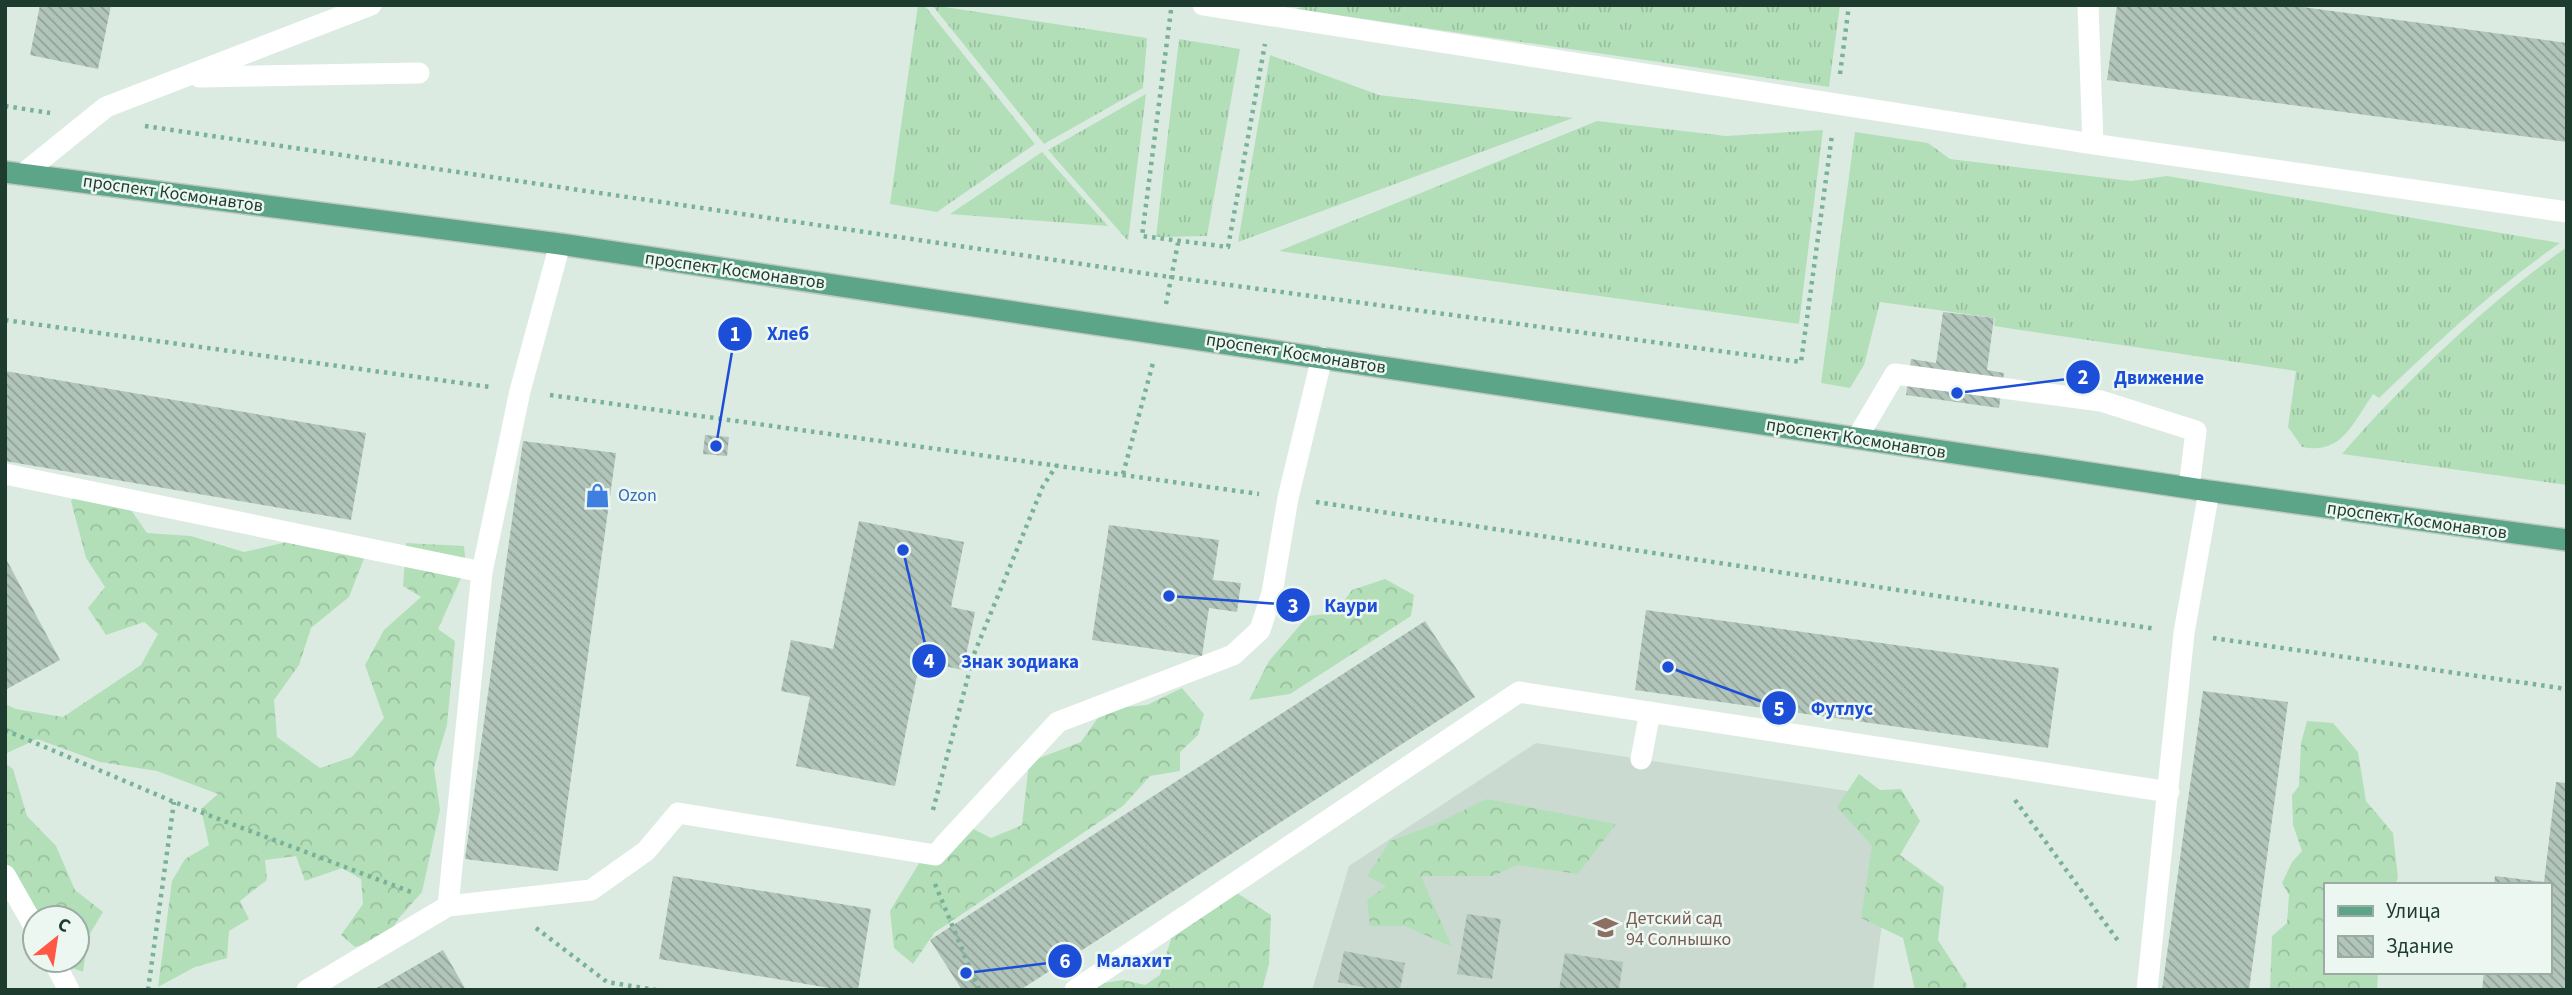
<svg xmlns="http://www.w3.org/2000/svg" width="2572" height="995" viewBox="0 0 2572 995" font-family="'Source Sans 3',sans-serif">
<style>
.built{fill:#cbdad1}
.grass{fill:url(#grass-tufts)}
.forest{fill:url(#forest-crowns)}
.building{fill:url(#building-back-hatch)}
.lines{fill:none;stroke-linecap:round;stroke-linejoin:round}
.major-casing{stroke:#c0c8c5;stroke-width:24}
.path{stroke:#79b298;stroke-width:4.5;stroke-dasharray:3.5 5;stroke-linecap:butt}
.minor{stroke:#fff;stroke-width:21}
.major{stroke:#5ca588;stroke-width:21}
.labels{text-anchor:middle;stroke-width:5;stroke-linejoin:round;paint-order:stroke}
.street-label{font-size:18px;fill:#1d3b2f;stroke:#edf7f1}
.shop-label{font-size:18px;fill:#366cbe;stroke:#edf7f1;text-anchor:start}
.education-label{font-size:18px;fill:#785e54;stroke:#edf7f1;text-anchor:start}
.leader{fill:none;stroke:#1d4ed8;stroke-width:2.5}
.callout-dot{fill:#1d4ed8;stroke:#edf7f1;stroke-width:2.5}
.mark-label{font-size:21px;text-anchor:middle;font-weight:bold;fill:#fff}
.callout-label{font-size:19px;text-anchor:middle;font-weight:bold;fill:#1d4ed8;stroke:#edf7f1;stroke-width:5;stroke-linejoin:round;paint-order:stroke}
</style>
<defs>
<pattern id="grass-tufts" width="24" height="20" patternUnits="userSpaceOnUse" patternTransform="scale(1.75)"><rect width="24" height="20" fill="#b2dfb8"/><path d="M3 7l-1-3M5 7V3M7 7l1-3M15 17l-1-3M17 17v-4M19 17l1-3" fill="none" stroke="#99c09e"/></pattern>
<pattern id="forest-crowns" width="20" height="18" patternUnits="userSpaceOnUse" patternTransform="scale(1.75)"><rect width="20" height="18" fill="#b2dfb8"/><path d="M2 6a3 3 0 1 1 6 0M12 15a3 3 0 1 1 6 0" fill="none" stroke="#99c09e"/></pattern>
<pattern id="building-back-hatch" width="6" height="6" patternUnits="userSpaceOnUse" patternTransform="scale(1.75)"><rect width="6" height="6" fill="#b2c5bb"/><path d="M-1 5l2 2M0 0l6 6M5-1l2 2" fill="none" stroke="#90a198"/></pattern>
</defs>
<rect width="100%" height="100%" fill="#dcebe2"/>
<path class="built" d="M1536 743 1899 799 1873 990H1312L1349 866Z"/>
<path class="grass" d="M918 5H924L1035 144 937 212 890 204Z
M932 5 1147 38 1143 88 1044 144Z
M1306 5H1840L1829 87 1296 9Z
M1179 39 1240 49 1207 236 1156 237Z
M1270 55 1379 95 1573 118 1238 242Z
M1146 94 1128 241 1048 150Z
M1597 121 1726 136 1823 130 1799 324 1279 251Z
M1855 132 1928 143 1950 159 2131 181 2167 176 2560 243C2494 288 2437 343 2379 398L2373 394C2353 423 2342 455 2302 447L2288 427 2296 371 1994 326 1995 318 1880 302 1864 365 1850 388 1821 383Z
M1042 152 1108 226 950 214Z
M2567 247V485L2342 454C2405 382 2488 302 2567 247Z"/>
<path class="forest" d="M83 485 120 494 147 533 191 536 244 552 303 538 369 546 349 597 311 628 299 665 274 700 277 737 320 768 352 757 384 718 365 665 384 630 421 597 403 586 406 543 464 546 466 567 438 629 455 641 447 725 434 768 440 810 422 892 399 918 387 938 355 947 341 935 363 904 361 879 342 868 305 881 296 856 265 860 267 880 240 901 249 919 229 931 227 958 195 967 158 987 172 881 185 859 209 845 201 809 218 794 157 771 100 762 37 739 5 754V704L16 709 63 717 141 665 158 634 144 622 106 635 88 608 105 587 86 558 71 501Z
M1385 579 1414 595 1411 616 1290 694 1249 700 1269 661 1308 616 1335 613 1352 590Z
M1182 688 1204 714 1198 735 1180 752V771L1150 776 1123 806 934 933 913 964 894 948 890 911 932 842 960 822 991 838 1022 825 1029 762 1081 742 1104 709 1147 705Z
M2307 721 2333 723 2358 752 2366 801 2393 833 2398 878 2395 885H2325V972H2378L2377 990H2270L2272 936 2287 923 2289 895 2282 883 2292 862 2302 851 2293 825 2292 795 2299 786 2301 743Z
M5 763 13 769 27 816 56 846 75 890 103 912 88 937 83 972 68 966 58 978 35 960H77V918H35V960L29 956 16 892 5 890Z
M1859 774 1880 790 1901 789 1920 821 1900 855 1944 887 1938 940 1967 985 1966 990H1915L1903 938 1861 918 1872 846 1837 807Z
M1487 799 1616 824 1578 874 1517 865 1493 876H1421L1452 947 1405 926H1370L1367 900 1386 886 1367 876 1390 841 1431 826Z
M1220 882 1271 915 1269 964 1262 990H1060L1123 980 1145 985 1160 975 1181 906Z"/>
<path class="building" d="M40 5 111 6 98 69 30 55Z
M2117 5H2288L2567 43V142L2107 80Z
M1943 312 1994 318 1987 370 2004 373 1999 408 1906 395 1911 359 1936 363Z
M5 371 366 433 351 520 5 461Z
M705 435 729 437 727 456 703 454Z
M523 441 616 453 558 871 465 859Z
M859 521 964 542 951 607 975 612 963 670 920 661 895 786 796 766 810 697 781 691 791 640 833 649Z
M1109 525 1219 540 1213 580 1241 583 1237 612 1209 608 1202 656 1092 640Z
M5 557 60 660 5 690Z
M1646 610 2059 668 2048 748 1635 690Z
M1425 621 1475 697 1020 990H962L930 940Z
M2203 691 2288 702 2249 990H2162Z
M2556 782 2567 783V990H2482L2484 972H2549V885H2494L2495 876 2544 882Z
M673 876 871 909 858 990H841L659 959Z
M1467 914 1501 919 1492 979 1457 974Z
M443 950 466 990H373Z
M1344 951 1405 963 1400 990H1376L1338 982Z
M1565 953 1623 962 1619 990H1559Z"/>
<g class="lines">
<defs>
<path id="major" d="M5 172 560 244 2209 491 2567 540"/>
</defs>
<use href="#major" class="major-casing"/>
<path class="path" d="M1171 10 1142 236 1228 247 1265 44
M1840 74 1849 5
M5 106 50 113
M145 126 1170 277 1801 362 1832 135
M1166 304 1178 243
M5 320 490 387
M550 395 1259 494
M1123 474 1153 363
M1316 502 2156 629
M2213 638 2567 689
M5 730 174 802 411 892
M2015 800 2119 942
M933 810 974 654 1043 486 1057 465
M935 884 979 990
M536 928 607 982 656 990
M148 990 174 802"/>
<path class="minor" d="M1203 5 2093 144 2567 212
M2088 5 2093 144
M199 77 419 73
M23 174 106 107 371 5
M1857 438 1895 374 2101 401 2196 431 2189 488
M5 474 482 572
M1641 759 1650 712
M5 875 35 928
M448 906 591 890 646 851 678 813 935 855 1058 722 1233 655 1260 630 1272 593 1288 498 1322 357
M53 960 69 990
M307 990 448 906 482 572 520 391 560 244
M1075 990 1519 692 2169 792
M2147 990 2184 633 2209 491"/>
<use href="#major" class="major"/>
</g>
<defs>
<symbol id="shop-bare" viewBox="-9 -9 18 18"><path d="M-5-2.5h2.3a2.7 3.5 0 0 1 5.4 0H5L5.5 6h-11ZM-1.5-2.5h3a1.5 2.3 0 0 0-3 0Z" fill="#3f7fe0" stroke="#edf7f1" stroke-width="2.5" paint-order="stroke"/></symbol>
<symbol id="school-bare" viewBox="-9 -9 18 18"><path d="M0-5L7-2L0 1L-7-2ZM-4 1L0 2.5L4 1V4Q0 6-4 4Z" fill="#8d6e63" stroke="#edf7f1" stroke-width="2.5" paint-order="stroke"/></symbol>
</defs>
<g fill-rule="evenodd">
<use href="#shop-bare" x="580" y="478" width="35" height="35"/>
<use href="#school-bare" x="1588" y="910" width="35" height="35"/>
</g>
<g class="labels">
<g class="street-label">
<text transform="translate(173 193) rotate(8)" y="6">проспект Космонавтов</text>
<text transform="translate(735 270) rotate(8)" y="6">проспект Космонавтов</text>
<text transform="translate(1296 353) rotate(9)" y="6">проспект Космонавтов</text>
<text transform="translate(1856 438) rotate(9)" y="6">проспект Космонавтов</text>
<text transform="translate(2417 520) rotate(8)" y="6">проспект Космонавтов</text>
</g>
<g class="shop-label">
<text x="618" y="501">Ozon</text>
</g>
<g class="education-label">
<text x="1626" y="924">Детский сад<tspan x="1626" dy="21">94 Солнышко</tspan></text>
</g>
</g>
<path class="leader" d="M716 446L735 334M1957 393L2083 377M1169 596L1293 605M903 550L929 661M1668 667L1779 708M966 973L1065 961"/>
<g class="callout-dot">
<circle cx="716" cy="446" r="7"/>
<circle cx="1957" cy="393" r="7"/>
<circle cx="1169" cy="596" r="7"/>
<circle cx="903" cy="550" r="7"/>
<circle cx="1668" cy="667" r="7"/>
<circle cx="966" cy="973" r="7"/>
<circle cx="735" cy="334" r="18"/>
<circle cx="2083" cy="377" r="18"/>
<circle cx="1293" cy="605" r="18"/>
<circle cx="929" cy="661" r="18"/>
<circle cx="1779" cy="708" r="18"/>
<circle cx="1065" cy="961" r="18"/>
</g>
<g class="mark-label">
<text x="735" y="341">1</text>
<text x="2083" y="384">2</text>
<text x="1293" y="613">3</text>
<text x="929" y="668">4</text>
<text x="1779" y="716">5</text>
<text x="1065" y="968">6</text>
</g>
<g class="callout-label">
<text x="788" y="340">Хлеб</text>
<text x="2159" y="384">Движение</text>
<text x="1351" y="612">Каури</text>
<text x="1020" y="668">Знак зодиака</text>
<text x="1842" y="715">Футлус</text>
<text x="1134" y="967">Малахит</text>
</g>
<rect width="2572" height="995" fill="none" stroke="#1d3b2f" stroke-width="14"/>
<rect x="2324" y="883" width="228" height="91" fill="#edf7f1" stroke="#9aaca3" stroke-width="2"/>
<rect x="2338" y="906" width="35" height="10" fill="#5ca588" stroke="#9aaca3" stroke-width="2"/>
<text x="2386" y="918" font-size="21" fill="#1d3b2f">Улица</text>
<rect x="2338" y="936" width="35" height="21" fill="url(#building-back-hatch)" stroke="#9aaca3" stroke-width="2"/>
<text x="2386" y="953" font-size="21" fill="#1d3b2f">Здание</text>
<g transform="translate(56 939) rotate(30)"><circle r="33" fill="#edf7f1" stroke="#9aaca3" stroke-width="2"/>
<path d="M0-5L12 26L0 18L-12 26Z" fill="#ff5946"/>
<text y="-10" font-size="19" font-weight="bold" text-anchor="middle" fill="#1d3b2f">С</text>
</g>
</svg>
